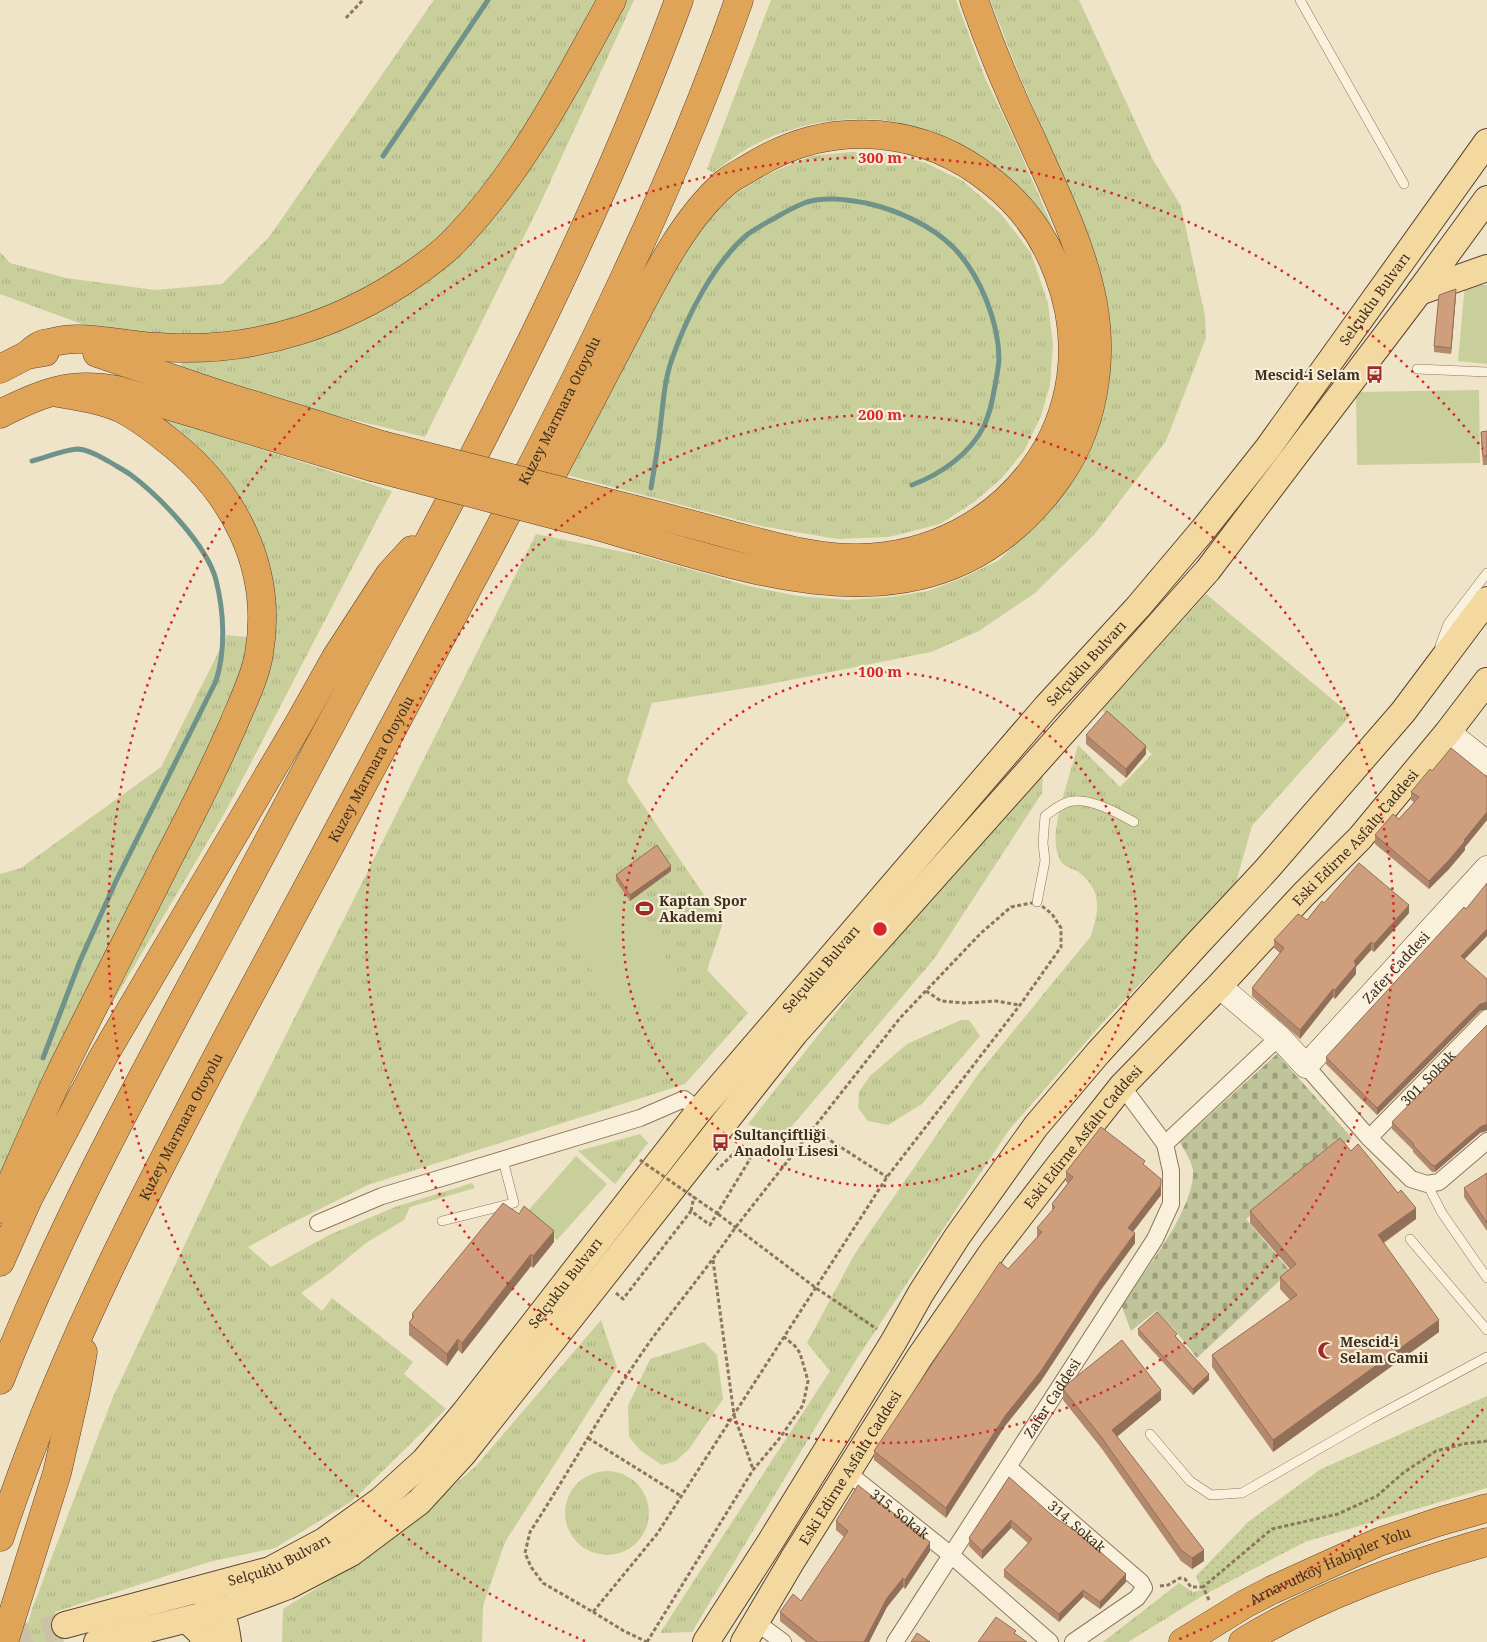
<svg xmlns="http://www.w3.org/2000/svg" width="1487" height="1642" viewBox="0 0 1487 1642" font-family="'Noto Serif',serif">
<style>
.grass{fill:url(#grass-tufts)}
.cemetery{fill:url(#cemetery-stones)}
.park{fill:url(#park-dots)}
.pitch{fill:#c9cf9b}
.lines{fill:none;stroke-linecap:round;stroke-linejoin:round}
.stream{stroke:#6f938a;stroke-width:5}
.primary-tunnel{stroke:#ccc0a6;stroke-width:26;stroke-dasharray:26 13;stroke-linecap:butt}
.lane-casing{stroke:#8d765c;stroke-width:10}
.street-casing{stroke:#8d765c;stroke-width:18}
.secondary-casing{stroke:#6f573f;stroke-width:25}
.primary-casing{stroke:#5b4430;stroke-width:28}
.highway-casing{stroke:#5b4430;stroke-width:29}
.path{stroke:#8d765c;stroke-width:3;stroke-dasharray:4 2.5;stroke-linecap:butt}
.lane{stroke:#faf1dc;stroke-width:9}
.street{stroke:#faf1dc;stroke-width:16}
.secondary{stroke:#faf1dc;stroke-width:24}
.primary{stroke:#f3d9a0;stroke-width:26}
.highway{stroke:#e0a458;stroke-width:28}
.highway-bridge-casing{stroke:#5b4430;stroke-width:29;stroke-linecap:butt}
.path-bridge{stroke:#8d765c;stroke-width:3;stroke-dasharray:4 2.5;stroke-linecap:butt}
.highway-bridge{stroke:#e0a458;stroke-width:28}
.wall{fill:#b2896c}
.shaded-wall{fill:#916f58}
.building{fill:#cf9f7d;stroke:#916f58}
.ring{fill:none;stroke:#d62828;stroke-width:2.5;stroke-dasharray:2.5 5}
.labels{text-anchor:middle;stroke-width:4.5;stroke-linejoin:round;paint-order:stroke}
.street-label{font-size:14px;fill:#3d2e20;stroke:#f7eed8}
.poi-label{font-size:14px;font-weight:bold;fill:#3d2e20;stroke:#f7eed8;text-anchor:start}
.centre{fill:#d62828;stroke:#f7eed8;stroke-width:2.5}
.ring-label{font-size:15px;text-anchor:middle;font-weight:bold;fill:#d62828;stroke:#f7eed8;stroke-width:4.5;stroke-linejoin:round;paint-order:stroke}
</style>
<defs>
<pattern id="grass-tufts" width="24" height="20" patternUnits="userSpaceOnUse" patternTransform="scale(1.25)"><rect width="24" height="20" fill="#c9cf9b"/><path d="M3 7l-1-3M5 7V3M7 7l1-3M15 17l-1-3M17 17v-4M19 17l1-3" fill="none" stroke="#aeb285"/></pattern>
<pattern id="cemetery-stones" width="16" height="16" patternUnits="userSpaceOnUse" patternTransform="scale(1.25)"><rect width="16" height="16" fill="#bfc49a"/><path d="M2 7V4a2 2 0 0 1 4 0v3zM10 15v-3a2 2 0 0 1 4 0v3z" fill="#9ca07d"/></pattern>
<pattern id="park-dots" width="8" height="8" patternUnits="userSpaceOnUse" patternTransform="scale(1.25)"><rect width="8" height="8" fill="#c9cf9b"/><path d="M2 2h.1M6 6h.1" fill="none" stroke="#aeb285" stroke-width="1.8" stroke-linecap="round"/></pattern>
</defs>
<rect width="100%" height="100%" fill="#f0e4c8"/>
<path class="grass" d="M434 0H595L539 107 503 160 466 210 412 262 380 281 297 320 218 336 128 334 82 324 0 294V252L10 263 66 278 155 290 222 284 269 237Z
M621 0H634L540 204 425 437 299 407 180 367 183 359 422 281Z
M771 0H956L985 78 1013 136 1053 228C1039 209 1024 188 1005 174 995 165 980 160 969 153 953 144 938 135 921 129 869 110 802 120 754 145 740 152 726 163 713 173L707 169Z
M990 0H1079L1153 160 1181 206 1205 316 1206 338 1166 441 1094 535 1035 593 979 631 931 652 765 685 652 703 627 781 723 923 707 970 748 1013 685 1084 368 1185 284 1227 248 1247 271 1267 329 1235 395 1207 472 1183 475 1188 410 1207 404 1220 366 1243 331 1272 301 1293 322 1311 332 1298 413 1362 404 1374 446 1409 352 1501 275 1548 209 1562 55 1612 64 1642H23L32 1609 113 1397 242 1123 536 534 643 556 749 586 798 596 848 600 891 597 928 591 962 578 999 560 1043 517 1080 467 1098 422 1108 388 1111 355 1108 306 1085 226 1021 79Z
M851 152 886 153 926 163 963 181 1002 215 1031 253 1048 303 1053 345 1050 385 1041 416 1024 451 1001 479 974 502 940 524 889 537 837 539 761 526 567 475 674 261 721 203 768 174 811 156Z
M158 416 392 491 227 809 104 1017 124 969 250 714 270 586 261 542 248 510 226 477 192 443Z
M1206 594 1351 715 1252 826 1235 886 1106 1019 1009 1130 856 1360 692 1632 660 1633 830 1371 807 1343 854 1255 979 1073 1091 936C1099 909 1103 890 1077 871 1073 869 1066 867 1063 864 1060 861 1056 851 1056 846 1052 824 1072 769 1078 745L1120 787 1152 754 1102 710Z
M227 635 248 637 242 677 105 964 47 1068 0 1177V874L21 868 161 767Z
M1043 774 1042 793 934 959 781 1139 748 1124 886 949Z
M961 1020H969L980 1036 922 1104 888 1125 868 1121 858 1108 859 1092 870 1076 907 1044Z
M640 1134 648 1143 615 1184 578 1151Z
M601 1320 617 1367 505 1542 483 1606 482 1642H282L283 1609 380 1549 476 1466Z
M704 1342 717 1355 723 1399 689 1449 676 1461 662 1465 641 1451 629 1437 628 1406 650 1359Z
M565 1513a42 42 0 1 1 84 0a42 42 0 1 1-84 0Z
M1179 1583 1193 1592 1202 1590 1204 1595 1128 1642H1103Z"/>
<path class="cemetery" d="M1277 1054 1352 1138 1246 1219 1290 1271 1197 1358 1174 1329 1156 1311 1131 1331 1121 1304C1144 1273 1195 1209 1193 1170 1192 1162 1184 1150 1180 1142Z"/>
<path class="park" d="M1487 1396V1488L1305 1542 1204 1595 1196 1576 1248 1522 1321 1469Z"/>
<path class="pitch" d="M1465 283 1487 285V364L1458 361Z
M1479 390 1480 463 1357 465 1356 392Z
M615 885 680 978 625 1017 559 924Z
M576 1156 607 1184 557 1240 526 1213Z"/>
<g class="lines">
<path class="stream" d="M383 156 488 0
M32 461C45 458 63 450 77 449 87 449 99 456 108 461 116 466 124 470 131 475 159 496 207 545 216 580 224 612 226 649 216 681L116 881 80 961 43 1058
M651 488C654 469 658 449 660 429 663 406 664 381 672 359 686 318 714 262 748 234 756 228 766 223 775 218 785 212 796 206 807 202 826 196 847 200 866 203 897 210 931 225 954 248 980 275 999 322 999 360 998 370 996 381 994 391 992 403 989 415 984 426 970 454 941 474 912 485"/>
<path class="primary-tunnel" d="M6 1642 65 1625"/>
<defs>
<path id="lane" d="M1300 0 1404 184
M1417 369 1487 372
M1440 646 1448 624 1487 573
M1037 902 1045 861 1043 843 1045 816C1053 810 1063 802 1073 801 1091 798 1119 814 1134 822
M1427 1184 1442 1213 1487 1278
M442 1221 514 1203 503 1160
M1410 1239 1487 1330
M1150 1434 1190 1481 1211 1495 1242 1493 1371 1419 1487 1357"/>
<g id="street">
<path d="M1306 1066 1369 1138 1411 1179 1427 1184 1439 1182 1487 1141"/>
<path id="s1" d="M1369 1138 1487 1018"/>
<path d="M1165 1144 1279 1037"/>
<path d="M318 1223 382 1196 640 1118 684 1099 699 1111"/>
<path id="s2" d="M1008 1467 1141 1582 1144 1588 1137 1598 1073 1642"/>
<path id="s3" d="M848 1473 951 1555 1050 1642"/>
<path d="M756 1622 783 1642"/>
<path id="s4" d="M895 1642 1155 1239 1171 1204V1171L1165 1144 1122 1086"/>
</g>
<g id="secondary">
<path d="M1448 732 1487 763"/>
<path id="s5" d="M1219 986 1279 1037 1306 1066 1487 868"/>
</g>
<g id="primary">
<path d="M1419 292 1487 268"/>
<path d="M207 1599C223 1607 226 1626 228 1642"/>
<path d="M187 1620 201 1633 204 1642"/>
<path id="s6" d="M65 1625 270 1570 324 1541 381 1500 424 1461 465 1412 699 1111 1046 707 1138 607 1203 530 1268 448 1487 142"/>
<path d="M97 1642 220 1611 264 1595 288 1586 351 1553 419 1502 463 1454 795 1033 1208 570 1419 292 1487 199"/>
<path d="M706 1642 769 1544 894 1341 921 1293 957 1237 1036 1126 1098 1053 1198 943 1266 870 1403 712 1487 600"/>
<path id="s7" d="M744 1642 793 1559 919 1358 993 1251 1057 1168 1122 1086 1219 986 1303 895 1360 838 1448 732 1487 681"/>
</g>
<g id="highway">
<path d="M97 353 218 394 382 445"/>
<path d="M27 355C31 352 35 348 39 346 43 343 49 343 53 342 81 335 108 342 136 345 150 347 164 347 177 348 261 350 343 323 412 275 428 264 445 252 458 237 523 169 567 82 612 0"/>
<path d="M0 369 27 355 45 352"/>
<path d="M0 414C41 393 71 381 117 390L372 467"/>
<path d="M531 504 542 492C571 439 598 386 626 333 652 283 682 220 725 183 732 177 741 173 749 168 791 142 831 131 880 135 921 139 959 155 991 181 1023 206 1044 235 1058 273 1113 415 1007 556 858 558 818 559 777 547 738 537 694 525 650 513 605 502"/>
<path d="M597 526C757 571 934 645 1055 482 1093 431 1104 364 1093 303 1082 245 1054 190 1030 136 1009 92 990 46 974 0"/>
<path d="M0 1209C19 1166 38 1121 58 1078 94 1004 132 931 169 857 192 813 214 769 234 723 243 701 255 678 259 654 274 567 233 490 166 439 151 427 137 416 120 408 99 399 76 396 53 392"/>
<path d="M0 1262 28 1199 103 1057 298 725 335 659 390 574 412 550"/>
<path d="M0 1380C60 1227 140 1081 218 936 272 834 327 731 382 629 492 425 599 218 679 0"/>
<path id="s8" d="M0 1537C60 1352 152 1180 243 1008 325 854 409 700 490 546 583 370 673 188 739 0"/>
<path d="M4 1642 57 1473 76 1390 83 1352"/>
<path id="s9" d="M1183 1642 1245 1604 1272 1590 1336 1561 1379 1542 1438 1522 1487 1508"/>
<path d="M1243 1642C1318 1596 1403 1566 1487 1542"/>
</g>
</defs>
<use href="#lane" class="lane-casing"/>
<use href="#street" class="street-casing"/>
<use href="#secondary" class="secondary-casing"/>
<use href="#primary" class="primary-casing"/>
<use href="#highway" class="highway-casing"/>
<path class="path" d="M346 18 363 0
M1037 902 1052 914 1061 928V947L1020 1005 887 1177 657 1534 593 1612 543 1583 531 1567 525 1553 530 1532C571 1469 607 1402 651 1340 679 1302 709 1266 735 1228L900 1018 981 933 1011 907Z
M926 991 941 1001 966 1003 996 1001 1019 1005
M814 1130 887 1177
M691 1211 694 1196
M718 1214 816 1288 877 1329
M713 1260 734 1415 753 1469
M616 1293 623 1299 691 1211 710 1225 750 1159 746 1150 738 1149 717 1170
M588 1438 681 1496
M1160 1586 1168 1585 1180 1578 1185 1579 1191 1587H1203
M1209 1600 1203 1587 1272 1529 1338 1514 1377 1496 1403 1473 1436 1451 1463 1444 1487 1441
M593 1612 624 1631 647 1642
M647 1642 753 1470 779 1439 803 1405 808 1381 800 1353 795 1346 784 1337"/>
<use href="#lane" class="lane"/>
<use href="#street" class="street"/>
<use href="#secondary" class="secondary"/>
<use href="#primary" class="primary"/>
<use href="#highway" class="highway"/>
<defs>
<path id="highway-bridge" d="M382 445 605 502
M372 467 597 526"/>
</defs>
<use href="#highway-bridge" class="highway-bridge-casing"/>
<path class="path-bridge" d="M640 1160 718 1214"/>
<use href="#highway-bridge" class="highway-bridge"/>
</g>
<path class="wall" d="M1456 295 1451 354 1434 352V346Z
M1487 431V465H1483L1481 441V432Z
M1086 735 1146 754 1126 778 1086 744Z
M1432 771 1487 777V820L1465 847V850L1449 869 1429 889 1375 844V835L1399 819 1414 802 1411 800V792Z
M671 871 630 901 616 881V875Z
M1324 903 1409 913 1374 952 1371 950 1356 967V974L1335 999 1333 997 1300 1039 1252 996V988L1280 953 1274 948V940L1307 920Z
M1464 959 1480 1011 1377 1115 1326 1064V1057Z
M1392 1122 1480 1133 1435 1172H1432L1413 1152V1150L1392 1129Z
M1351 1151 1416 1219 1384 1243 1439 1332 1273 1452 1212 1367V1355L1290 1300 1280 1289V1277L1290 1269 1250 1223V1211Z
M1145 1166 1161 1195 1133 1232 1135 1243 1100 1291 1041 1381 1005 1426 946 1518 874 1460V1451L1008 1269 1037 1237V1228L1052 1211V1204L1068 1183 1066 1182V1172Z
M1487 1173V1231L1464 1197V1188Z
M554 1242 533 1268 531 1266 462 1354 458 1350 447 1366 409 1335V1323L412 1319V1314Z
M1138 1329 1177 1338 1209 1380 1193 1395 1138 1335Z
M1063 1389 1161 1400 1117 1436 1204 1561 1192 1569 1181 1561 1102 1449 1063 1400Z
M1009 1477 1126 1582 1100 1609 1083 1597 1059 1622 1004 1577V1570L1028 1543 1011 1528 982 1559 969 1546V1538Z
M836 1521 930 1551 905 1589 903 1587 887 1607 869 1642H806L780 1621V1612L801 1601 844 1537 836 1530Z"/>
<path class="shaded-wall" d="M1456 289V295L1451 354V348Z
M1146 746V754L1126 778V769Z
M1487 812V820L1465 847V850L1449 869 1429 889V881Z
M671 866V871L630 901V895Z
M1409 905V913L1374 952V944Z
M1487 929V936L1461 963V956Z
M1371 942V950L1356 967V974L1335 999V990L1354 961Z
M1333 989V997L1300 1039V1030Z
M1487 1002V1009L1480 1011 1377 1115V1108L1480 1004Z
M1487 1124V1131L1480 1133 1435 1172V1166L1480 1127Z
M1161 1185V1195L1128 1238V1228Z
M1416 1208V1219L1378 1246V1235Z
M554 1231V1242L533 1268V1256Z
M1135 1233V1243L1100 1291 1041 1381 1005 1426 946 1518V1508L1005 1416Z
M531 1254V1266L462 1354V1343Z
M1439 1320V1332L1273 1452V1440Z
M458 1339V1350L447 1366V1354Z
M1209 1374V1380L1193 1395V1389Z
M1161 1390V1400L1112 1441V1430Z
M1011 1520V1528L982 1559V1551Z
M930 1542V1551L905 1589V1580Z
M1204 1550V1561L1192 1569V1558Z
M1126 1574V1582L1100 1609V1602Z
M903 1578V1587L887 1607 869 1642H864L887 1598Z
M1083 1590V1597L1059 1622V1614Z"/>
<path class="building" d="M1456 289 1451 348 1434 346 1439 295Z
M1487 431V456H1483L1481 432Z
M1107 711 1146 746 1126 769 1086 735Z
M1451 748 1487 777V812L1464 840 1465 841 1449 860 1429 881 1375 835 1393 814 1399 819 1419 797 1411 792 1430 769 1432 771Z
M657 845 671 866 630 895 616 875Z
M1359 863 1409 905 1374 944 1371 942 1354 961 1356 965 1335 990 1333 989 1300 1030 1252 988 1284 948 1274 940 1298 914 1307 920 1322 901 1324 903Z
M1487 883V929L1461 956 1487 979V1002L1480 1004 1377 1108 1326 1057 1464 907 1466 909Z
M1487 1025V1124L1480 1127 1435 1166 1432 1165 1413 1145 1414 1144 1392 1122Z
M1101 1127 1145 1161 1143 1164 1161 1179V1185L1128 1228 1135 1233 1100 1281 1041 1371 1005 1416 946 1508 874 1451 1000 1262 1008 1269 1042 1232 1037 1228 1055 1207 1052 1204 1073 1177 1066 1172Z
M1340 1138 1351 1151 1358 1144 1398 1193 1401 1190 1416 1208 1378 1235 1439 1320 1273 1440 1212 1355 1297 1295 1280 1277 1296 1264 1250 1211Z
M1487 1173V1223L1464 1188Z
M503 1203 519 1214 524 1206 554 1231 533 1256 531 1254 462 1343 458 1339 447 1354 409 1323 414 1316 412 1314Z
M1157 1312 1177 1334 1175 1336 1209 1374 1193 1389 1138 1329Z
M1122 1340 1161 1390 1112 1430 1204 1550 1192 1558 1181 1550 1102 1438 1063 1389 1066 1385Z
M1009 1477 1054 1517 1077 1532 1126 1574 1100 1602 1083 1590 1059 1614 1004 1570 1032 1539 1011 1520 982 1551 969 1538Z
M858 1485 930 1542 905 1580 903 1578 887 1598 864 1642H817L780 1612 793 1594 801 1601 848 1531 836 1521Z
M996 1617 1016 1631 1014 1633 1027 1642H978Z
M917 1633 930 1642H911Z"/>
<g class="ring">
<circle cx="880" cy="929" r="257"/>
<circle cx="880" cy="929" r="514"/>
<path d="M1483 1409A771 771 0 0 1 1175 1641M585 1641A771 771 0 1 1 1483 449"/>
</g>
<defs>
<symbol id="bus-bare" viewBox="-9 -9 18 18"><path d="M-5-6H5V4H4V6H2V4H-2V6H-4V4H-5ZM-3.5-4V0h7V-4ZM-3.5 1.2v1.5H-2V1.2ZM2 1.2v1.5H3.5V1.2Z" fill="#9e2a2b" stroke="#f7eed8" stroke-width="2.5" paint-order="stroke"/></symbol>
<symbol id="stadium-bare" viewBox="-9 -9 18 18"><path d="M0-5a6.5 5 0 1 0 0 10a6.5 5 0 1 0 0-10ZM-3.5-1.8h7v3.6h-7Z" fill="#9e2a2b" stroke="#f7eed8" stroke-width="2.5" paint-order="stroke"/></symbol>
<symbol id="mosque-bare" viewBox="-9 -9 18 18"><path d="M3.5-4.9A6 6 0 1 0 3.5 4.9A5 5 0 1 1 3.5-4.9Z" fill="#9e2a2b" stroke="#f7eed8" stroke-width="2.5" paint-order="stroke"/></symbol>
</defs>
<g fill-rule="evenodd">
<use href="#bus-bare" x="1362" y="362" width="25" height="25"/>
<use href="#stadium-bare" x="632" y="896" width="25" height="25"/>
<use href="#bus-bare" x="708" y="1130" width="25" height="25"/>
<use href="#mosque-bare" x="1314" y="1338" width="25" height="25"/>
</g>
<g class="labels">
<g class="street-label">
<text dy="5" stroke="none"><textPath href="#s6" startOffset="1904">Selçuklu Bulvarı</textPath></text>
<text dy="5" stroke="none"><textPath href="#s8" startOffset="1259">Kuzey Marmara Otoyolu</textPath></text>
<text dy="5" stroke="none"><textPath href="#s6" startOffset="1439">Selçuklu Bulvarı</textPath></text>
<text dy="5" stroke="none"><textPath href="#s8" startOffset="854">Kuzey Marmara Otoyolu</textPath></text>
<text dy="5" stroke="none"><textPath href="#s7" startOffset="1014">Eski Edirne Asfaltı Caddesi</textPath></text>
<text dy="5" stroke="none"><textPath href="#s5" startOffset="252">Zafer Caddesi</textPath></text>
<text dy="5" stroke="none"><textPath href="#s6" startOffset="1034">Selçuklu Bulvarı</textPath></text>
<text dy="5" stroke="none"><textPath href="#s1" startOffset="84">301. Sokak</textPath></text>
<text dy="5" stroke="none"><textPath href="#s8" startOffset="449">Kuzey Marmara Otoyolu</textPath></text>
<text dy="5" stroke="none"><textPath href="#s7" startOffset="609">Eski Edirne Asfaltı Caddesi</textPath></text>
<text dy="5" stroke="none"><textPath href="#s6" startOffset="629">Selçuklu Bulvarı</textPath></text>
<text dy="5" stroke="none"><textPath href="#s4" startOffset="290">Zafer Caddesi</textPath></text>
<text dy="5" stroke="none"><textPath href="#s7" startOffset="204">Eski Edirne Asfaltı Caddesi</textPath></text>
<text dy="5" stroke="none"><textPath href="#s3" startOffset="66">315. Sokak</textPath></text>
<text dy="5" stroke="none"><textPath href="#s2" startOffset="91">314. Sokak</textPath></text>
<text dy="5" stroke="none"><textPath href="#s6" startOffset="224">Selçuklu Bulvarı</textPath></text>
<text dy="5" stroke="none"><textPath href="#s9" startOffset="166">Arnavutköy Habipler Yolu</textPath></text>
</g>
<g class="poi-label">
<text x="1360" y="380" text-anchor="end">Mescid-i Selam</text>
<text x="659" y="906">Kaptan Spor<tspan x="659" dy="16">Akademi</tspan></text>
<text x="734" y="1140">Sultançiftliği<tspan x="734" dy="16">Anadolu Lisesi</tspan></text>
<text x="1340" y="1347">Mescid-i<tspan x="1340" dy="16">Selam Camii</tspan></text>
</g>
</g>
<circle cx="880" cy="929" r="8" class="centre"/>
<g class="ring-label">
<text x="880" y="163">300 m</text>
<text x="880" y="420">200 m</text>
<text x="880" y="677">100 m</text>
</g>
</svg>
